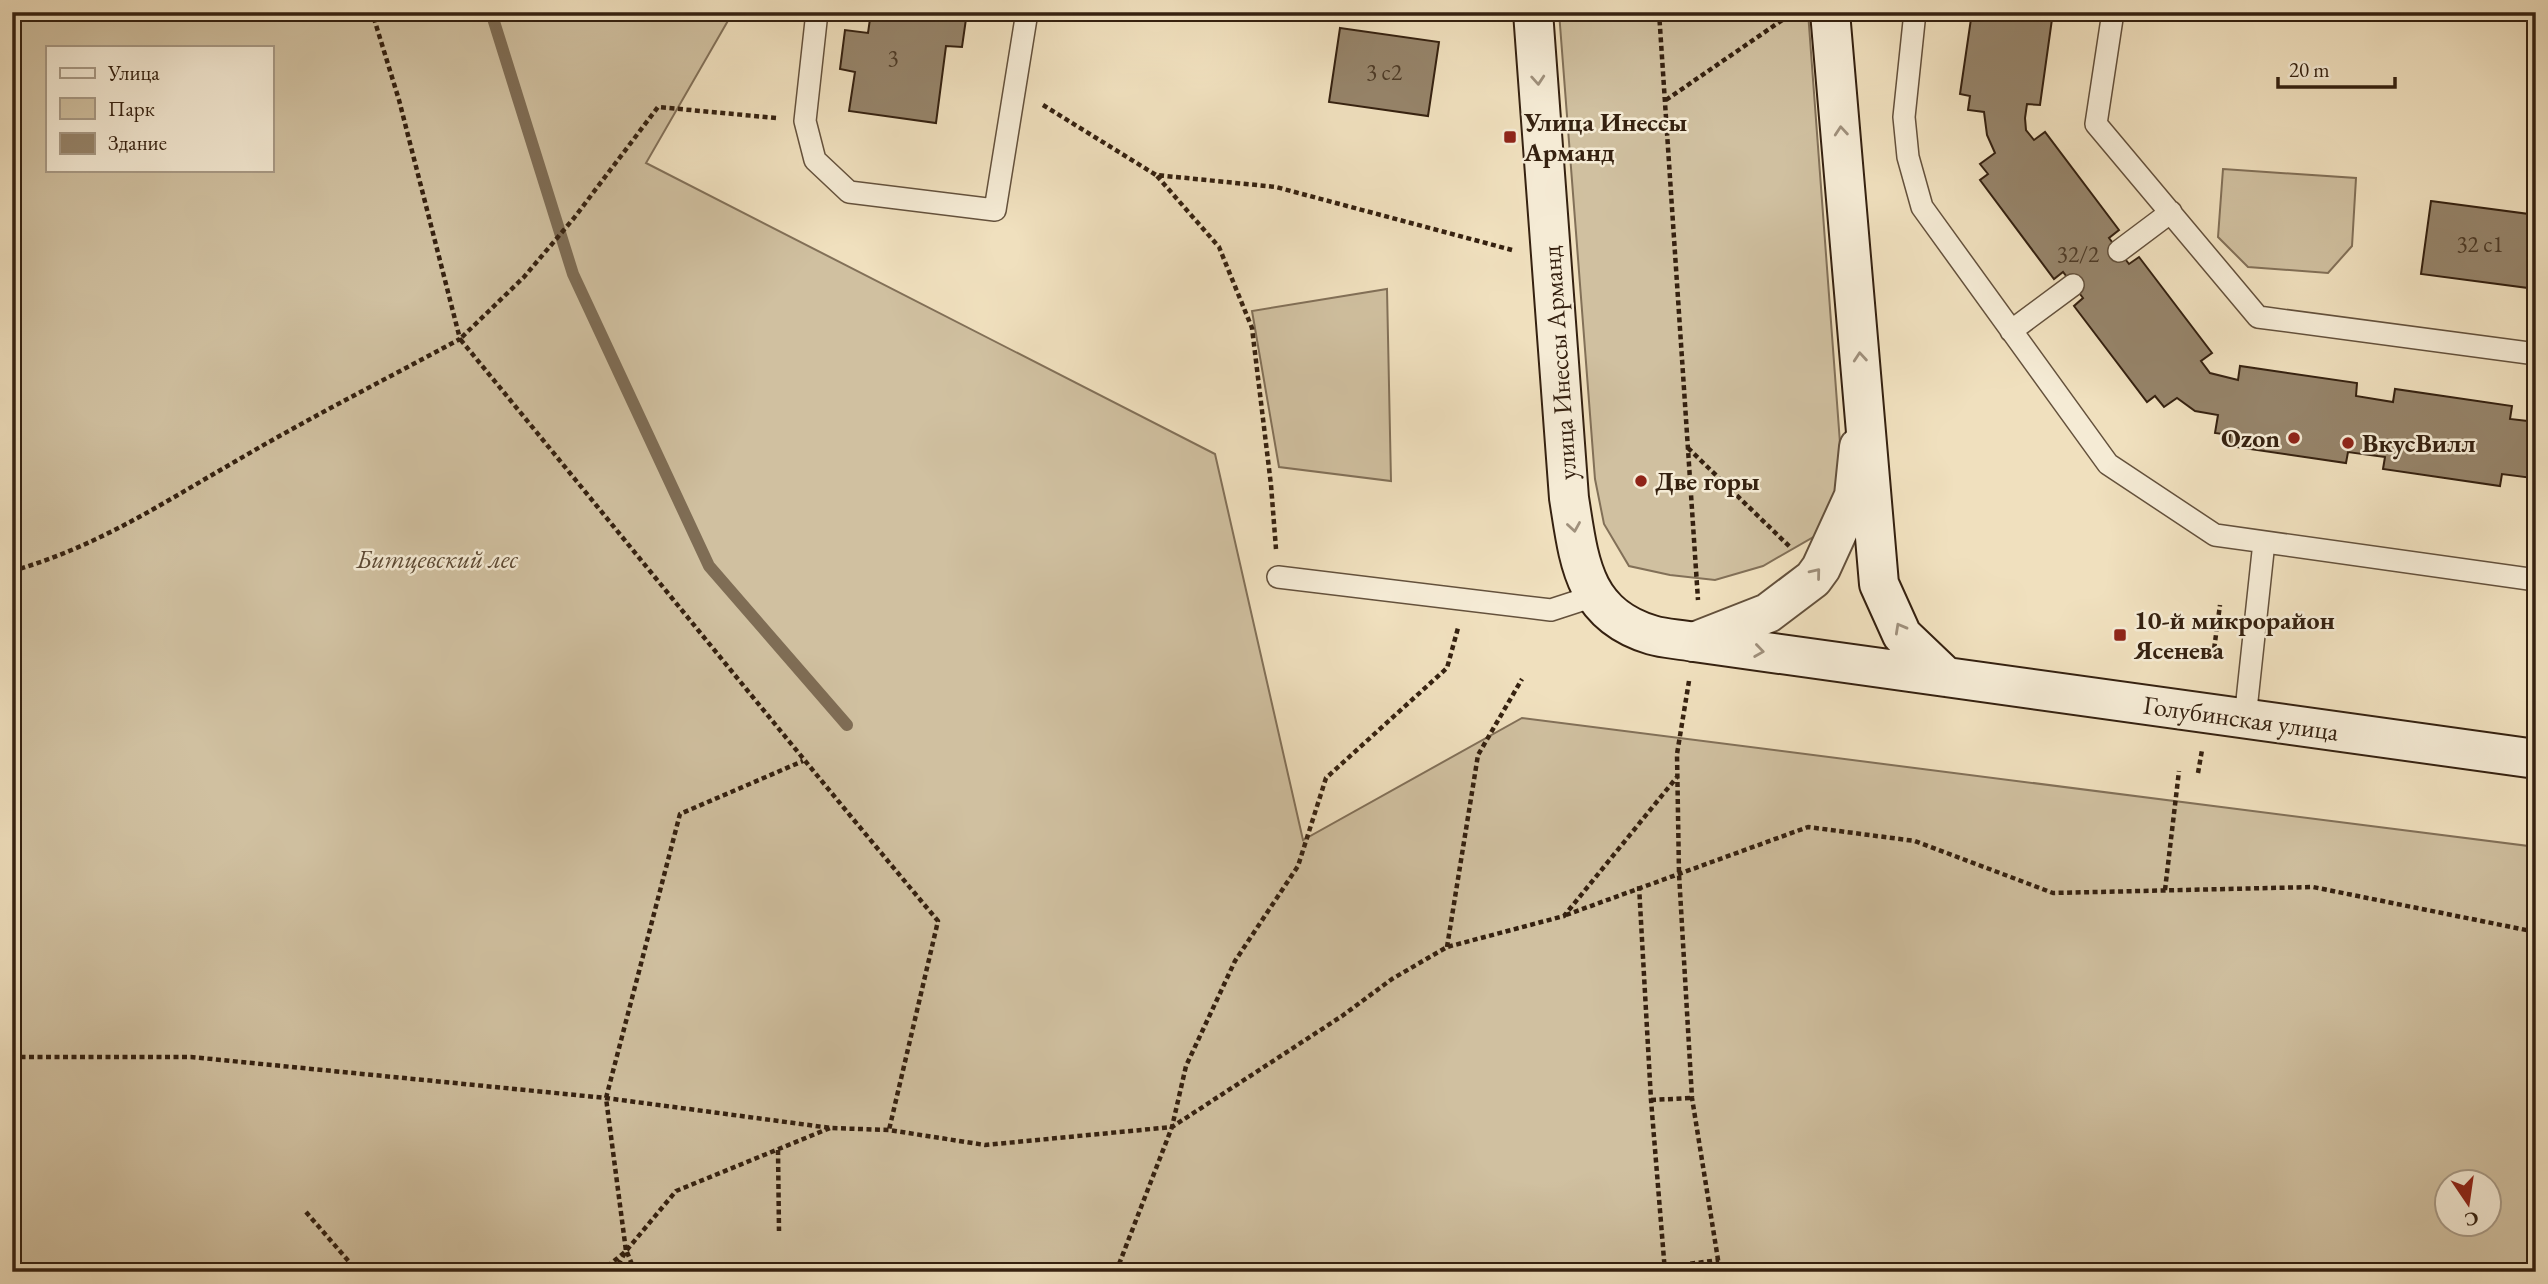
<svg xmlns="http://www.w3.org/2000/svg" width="2548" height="1284" viewBox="0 0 2548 1284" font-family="'EB Garamond',serif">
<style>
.green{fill:#d0c0a0;stroke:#827058;stroke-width:2;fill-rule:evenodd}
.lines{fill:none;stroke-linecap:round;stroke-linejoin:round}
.stream{stroke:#7f6d55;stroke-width:12}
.building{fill:#96846a;stroke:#352110;stroke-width:2}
.lane-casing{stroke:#64513c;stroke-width:24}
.street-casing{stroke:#64513c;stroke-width:42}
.secondary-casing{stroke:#352110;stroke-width:42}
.path{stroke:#352110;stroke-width:4.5;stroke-dasharray:5 3.5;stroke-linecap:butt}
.lane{stroke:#f5ebd5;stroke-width:21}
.street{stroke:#f5ebd5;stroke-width:38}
.secondary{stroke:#f5ebd5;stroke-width:38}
.oneway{stroke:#9f907c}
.poi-dot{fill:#8f2418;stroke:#f5ebd5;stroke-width:2.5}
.labels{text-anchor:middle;stroke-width:5;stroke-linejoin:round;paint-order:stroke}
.number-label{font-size:23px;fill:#4d3a26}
.poi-label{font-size:26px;font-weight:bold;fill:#352110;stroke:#f5ebd5;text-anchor:start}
.street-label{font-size:26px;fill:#352110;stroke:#f5ebd5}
.park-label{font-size:26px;font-style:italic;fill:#5c4934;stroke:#f5ebd5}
</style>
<rect width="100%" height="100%" fill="#f0e0be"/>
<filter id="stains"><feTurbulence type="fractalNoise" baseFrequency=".00286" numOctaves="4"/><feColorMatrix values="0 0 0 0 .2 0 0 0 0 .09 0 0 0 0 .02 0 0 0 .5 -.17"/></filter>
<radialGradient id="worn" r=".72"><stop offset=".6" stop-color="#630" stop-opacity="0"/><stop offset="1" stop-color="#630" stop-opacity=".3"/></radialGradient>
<path class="green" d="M12 12H733L646 163 1215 454 1303 840 1522 718 2536 847V1272H12ZM47 47H271V170H47ZM2446 1182H2488V1224H2446Z
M1559 12H1808L1842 470 1822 532 1763 566 1715 580 1670 575 1629 566 1604 524 1595 479Z
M2223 169 2356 178 2352 246 2328 273 2248 267 2218 237Z
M1387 289 1391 481 1279 467 1252 311Z"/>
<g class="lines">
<path class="stream" d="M491 12 573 274 709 566 847 725"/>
</g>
<path class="building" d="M871 12H967L962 47 946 46 936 123 849 111 855 72 840 69 845 30 868 33Z
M1972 12H2053L2040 105 2027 104 2025 118 2026 130 2034 140 2045 132 2119 230 2109 238 2129 264 2139 257 2212 353 2201 361 2210 373 2238 380 2240 366 2357 383 2356 396 2393 402 2395 389 2512 406 2510 419 2536 422V491H2531L2533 478 2502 474 2500 486 2383 469 2385 457 2348 452 2346 463 2229 446 2230 435 2215 433 2218 415 2195 411 2177 398 2164 407 2155 396 2147 402 2074 306 2083 298 2063 272 2054 279 1980 180 1988 174 1980 164 1995 153 1987 135 1984 112 1968 110 1970 96 1960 94Z
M1340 28 1439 42 1428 116 1329 102Z
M2431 201 2536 215V289L2421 274Z"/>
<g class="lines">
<defs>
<path id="lane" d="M817 12 805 121 815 160 849 192 995 210 1027 12
M1915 12 1904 117 1908 157 1922 207 2108 464 2215 535 2536 580
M2113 12 2096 124 2258 317 2536 354
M2119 251 2171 212
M2011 331 2073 285
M1278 577 1551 610 1594 596
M2245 719 2264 542"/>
<path id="street" d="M1694 642 1768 613 1813 579 1821 568 1854 496 1859 447"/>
<path id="secondary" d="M1533 12 1569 498C1579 560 1582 614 1652 635 1665 639 1680 639 1694 642L2536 759
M1830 12 1879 584 1902 635 1946 677"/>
</defs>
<use href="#lane" class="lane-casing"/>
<use href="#street" class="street-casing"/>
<use href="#secondary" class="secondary-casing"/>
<path class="path" d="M1659 12 1698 600
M1666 100 1791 14
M1043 105 1156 175 1276 187 1512 250
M776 118 658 107 574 218 524 277 460 339C620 533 777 729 938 921L889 1130
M1157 176 1219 247 1252 328 1271 485 1276 549
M1688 448 1790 547
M12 571C97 547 161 504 236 461 309 418 386 379 460 339L399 100 372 12
M2213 657 2220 605
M1689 681 1677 754 1679 874 1692 1098 1720 1272
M2198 773 2202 750
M1639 886 1651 1100 1665 1272
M2165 890 2179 771
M1566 915 1808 827 1915 841 2053 893 2313 887 2536 932
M1447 947 1478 755 1522 679
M12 1057H191L606 1098 831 1128 889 1130 985 1145 1172 1127 1342 1016 1392 979 1447 947 1564 916 1677 777
M1651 1100 1692 1098
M778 1150 779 1231
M306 1212 358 1272
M627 1252 635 1272
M1665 1267 1719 1260
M601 1272 626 1251 606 1098 680 814 803 761
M614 1272 626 1251 676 1191 830 1128
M1116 1272 1172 1127 1186 1066 1235 961 1298 866 1326 778 1447 668 1458 628"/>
<use href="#lane" class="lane"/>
<use href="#street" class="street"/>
<use href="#secondary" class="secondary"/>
</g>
<defs><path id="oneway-chevron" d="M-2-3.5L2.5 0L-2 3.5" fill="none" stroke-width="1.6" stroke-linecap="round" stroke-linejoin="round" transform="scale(1.75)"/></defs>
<g class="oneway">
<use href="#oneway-chevron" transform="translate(1538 80) rotate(86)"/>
<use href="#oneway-chevron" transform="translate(1841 131) rotate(-95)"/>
<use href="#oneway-chevron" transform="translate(1860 357) rotate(-95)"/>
<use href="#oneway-chevron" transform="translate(1574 527) rotate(81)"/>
<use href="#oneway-chevron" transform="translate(1816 573) rotate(-51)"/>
<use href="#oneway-chevron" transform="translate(1900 628) rotate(-119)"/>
<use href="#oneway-chevron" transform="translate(1759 651) rotate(8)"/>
</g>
<g class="poi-dot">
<rect x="1503" y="130" width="14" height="14" rx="3.5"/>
<circle cx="2294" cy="438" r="7"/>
<circle cx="2348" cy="443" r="7"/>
<circle cx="1641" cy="481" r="7"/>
<rect x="2113" y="628" width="14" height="14" rx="3.5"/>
</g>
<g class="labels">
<g class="number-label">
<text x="893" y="66">3</text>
<text x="1384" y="80">3 с2</text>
<text x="2480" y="252">32 с1</text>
<text x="2078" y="262">32/2</text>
</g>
<g class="poi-label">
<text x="1524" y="131">Улица Инессы<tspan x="1524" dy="30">Арманд</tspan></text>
<text x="2280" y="447" text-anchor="end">Ozon</text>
<text x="2362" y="452">ВкусВилл</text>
<text x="1655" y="490">Две горы</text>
<text x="2134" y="629">10-й микрорайон<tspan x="2134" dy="30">Ясенева</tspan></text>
</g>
<g class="street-label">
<text transform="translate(1559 363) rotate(-94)" y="9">улица Инессы Арманд</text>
<text transform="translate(2241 718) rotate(8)" y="9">Голубинская улица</text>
</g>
<g class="park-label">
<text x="437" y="568">Битцевский лес</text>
</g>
</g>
<rect width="2548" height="1284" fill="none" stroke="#f0e0be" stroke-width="42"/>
<rect x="14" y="14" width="2520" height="1256" fill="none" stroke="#352110" stroke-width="3.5"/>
<rect x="21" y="21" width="2506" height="1242" fill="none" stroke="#352110" stroke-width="2"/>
<rect x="46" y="46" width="228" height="126" fill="#f5ebd5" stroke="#a89a86" stroke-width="2"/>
<rect x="60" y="68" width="35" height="10" fill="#f5ebd5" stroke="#a89a86" stroke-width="2"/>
<text x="108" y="80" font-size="21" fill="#352110">Улица</text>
<rect x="60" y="98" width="35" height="21" fill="#d0c0a0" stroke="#a89a86" stroke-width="2"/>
<text x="108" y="116" font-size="21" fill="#352110">Парк</text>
<rect x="60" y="133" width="35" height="21" fill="#96846a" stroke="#a89a86" stroke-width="2"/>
<text x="108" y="150" font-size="21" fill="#352110">Здание</text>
<g transform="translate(2468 1203) rotate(167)"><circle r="33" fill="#f5ebd5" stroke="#a89a86" stroke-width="2"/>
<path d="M0-5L12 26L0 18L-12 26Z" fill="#8f2418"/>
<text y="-10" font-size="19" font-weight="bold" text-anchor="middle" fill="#352110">С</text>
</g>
<path d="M2278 77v10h117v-10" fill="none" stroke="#352110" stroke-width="3.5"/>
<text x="2289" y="77" font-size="21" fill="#352110" stroke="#f5ebd5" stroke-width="5" paint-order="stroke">20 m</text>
<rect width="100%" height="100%" filter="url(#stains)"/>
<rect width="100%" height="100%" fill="url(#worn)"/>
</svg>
